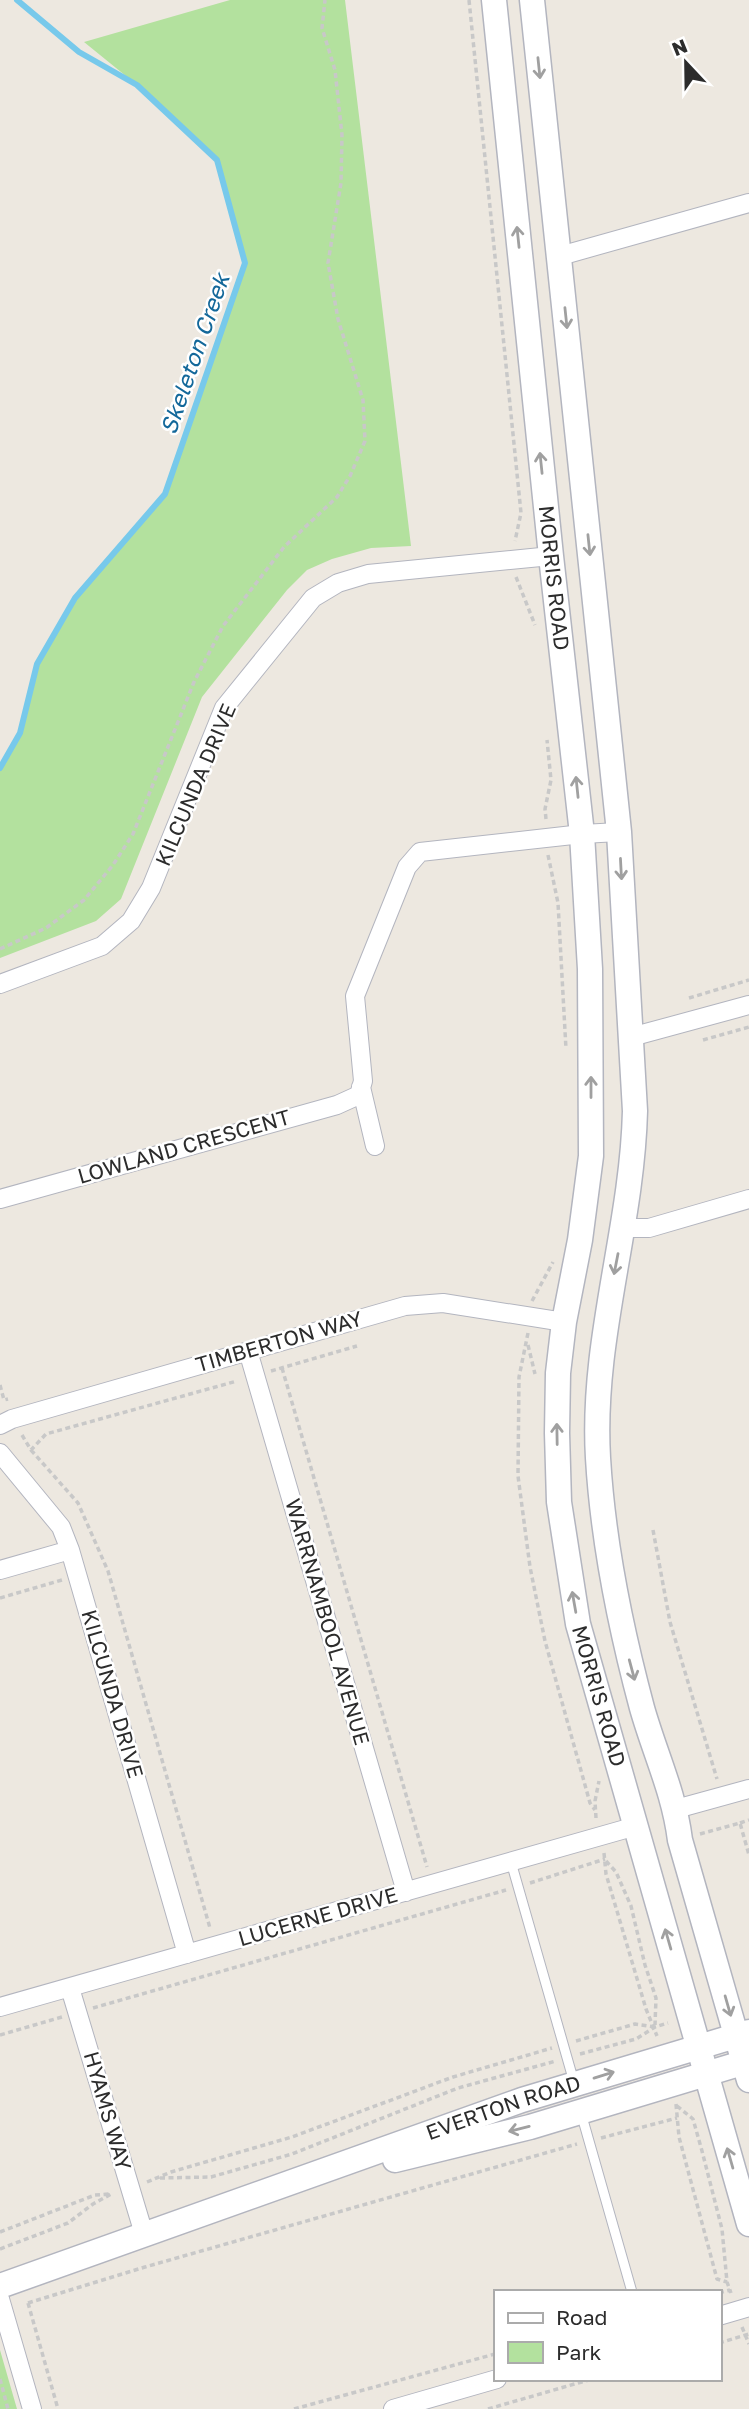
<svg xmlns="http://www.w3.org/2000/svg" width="749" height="2409" viewBox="0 0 749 2409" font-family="'Golos Text',sans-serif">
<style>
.green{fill:#b3e19e}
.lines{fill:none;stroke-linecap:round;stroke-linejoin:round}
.stream{stroke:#77c9eb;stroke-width:6}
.lane-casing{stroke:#b3b5bf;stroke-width:11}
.street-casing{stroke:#b3b5bf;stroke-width:20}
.secondary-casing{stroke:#b3b5bf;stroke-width:27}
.path{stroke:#c8c8c8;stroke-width:3.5;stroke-dasharray:5 3.5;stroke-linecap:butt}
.lane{stroke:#fff;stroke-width:9}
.street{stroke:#fff;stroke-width:18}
.secondary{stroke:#fff;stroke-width:24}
.oneway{stroke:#a0a0a0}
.labels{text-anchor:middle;stroke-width:5;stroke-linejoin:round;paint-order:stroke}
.street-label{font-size:21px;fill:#2c2c2c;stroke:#fff}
.water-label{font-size:23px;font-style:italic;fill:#13689a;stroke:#fff}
</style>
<rect width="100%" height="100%" fill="#ede8e0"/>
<path class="green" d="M230 0H345L411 546 371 548 332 559 307 570 287 590 202 697 121 899 96 921 0 958V768L20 733 37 664 75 598 165 494 245 263 217 160 137 85 84 42Z
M0 2350 17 2409H0Z"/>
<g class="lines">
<path class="stream" d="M0 768 20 733 37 664 75 598 165 494 245 263 217 160 137 85 79 52 17 0"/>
<defs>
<path id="lane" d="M511 1862 574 2082
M581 2113 632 2292"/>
<path id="street" d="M560 256 749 203
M0 984 102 946 131 921 151 888 224 708 313 598 338 583 368 574 551 556
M631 1037 749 1005
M361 1087 375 1146
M0 1199 337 1105 359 1095 363 1081 355 996 407 867 420 852 582 834 619 832
M623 1228H649L749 1199
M248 1351 406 1892
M0 1425 12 1419 405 1306 443 1303 564 1322
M0 1453 61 1527 70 1550 187 1954
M0 1570 70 1550
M676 1809 749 1789
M70 1988 144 2234
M0 2007 636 1826
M0 2299 32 2409
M719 2316 749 2307
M393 2409 497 2379"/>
<g id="secondary">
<path id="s1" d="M494 0 551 556 582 834 590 969 591 1156 580 1240 564 1322 558 1373 557 1433 559 1502 578 1624 749 2224"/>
<path d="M532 0 619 832 635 1111C632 1229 591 1339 598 1458 603 1543 620 1626 642 1708 655 1754 674 1792 680 1840L749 2080"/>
<path d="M395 2160 530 2127 749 2061"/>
<path id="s2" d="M0 2286 522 2100 749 2032"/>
</g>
</defs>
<use href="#lane" class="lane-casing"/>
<use href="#street" class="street-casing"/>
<use href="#secondary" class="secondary-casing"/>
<path class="path" d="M469 0 521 513 515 541
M516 577 535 625
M546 819 545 809 551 780 547 740
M548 855 558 903 566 1049
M0 949 46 928 84 900 113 865 133 834 194 682 223 626 284 547 337 497 350 476 365 441 363 400 338 319 328 263 341 183 342 135 335 70 322 28 325 0
M689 998 749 980
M703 1040 749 1027
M532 1301 553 1262
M528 1333 519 1377 518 1476 530 1567 545 1641 590 1803 595 1810
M528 1345 535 1374
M282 1368 427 1867
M271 1371 357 1346
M0 1385 4 1400 8 1399
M22 1435 31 1450 46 1434 237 1381
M31 1450 78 1503 108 1571 210 1928
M653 1530 670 1622 717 1779
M0 1598 62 1580
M596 1818 595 1801 599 1781
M740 1823 749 1820
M700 1834 740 1823 749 1855
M604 1853 606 1874 646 2009 657 2036
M606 1861 616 1872 631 1906 645 1965 656 1998 655 2025
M530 1883 605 1859
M93 2008 506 1890
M0 2035 62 2017
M576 2041 635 2024 655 2027
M580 2054 636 2039 655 2027 668 2023
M676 2104 679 2137 717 2279 727 2282
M677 2106 693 2119 702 2151 722 2229 727 2282 731 2293
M601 2138 677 2118
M160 2178 211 2177 292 2154 458 2088 556 2061
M147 2182 171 2172 292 2137 453 2077 552 2048
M0 2232 95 2195 109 2194
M0 2249 68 2223 93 2204 113 2193
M719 2293 730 2290
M28 2303 145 2267 577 2144
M28 2303 58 2409
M742 2327 749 2344
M719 2343 749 2334
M0 2379 8 2409
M294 2409 495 2354
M488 2409 592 2379"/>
<use href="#lane" class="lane"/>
<use href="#street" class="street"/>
<use href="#secondary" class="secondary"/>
</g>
<defs><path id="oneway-shaft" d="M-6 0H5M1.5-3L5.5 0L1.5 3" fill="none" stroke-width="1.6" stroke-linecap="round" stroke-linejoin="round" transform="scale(1.75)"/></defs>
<g class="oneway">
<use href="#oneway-shaft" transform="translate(539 68) rotate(84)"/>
<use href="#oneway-shaft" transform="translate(518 237) rotate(-96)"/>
<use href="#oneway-shaft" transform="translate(566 318) rotate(84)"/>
<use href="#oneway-shaft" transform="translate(541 463) rotate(-96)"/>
<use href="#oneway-shaft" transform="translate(589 545) rotate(84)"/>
<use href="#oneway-shaft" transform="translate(577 787) rotate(-96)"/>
<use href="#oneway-shaft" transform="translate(621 869) rotate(87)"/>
<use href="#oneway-shaft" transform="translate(591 1087) rotate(-90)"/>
<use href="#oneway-shaft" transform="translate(616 1264) rotate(101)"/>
<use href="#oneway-shaft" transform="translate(557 1434) rotate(-91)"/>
<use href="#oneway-shaft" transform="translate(574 1602) rotate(-100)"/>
<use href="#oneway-shaft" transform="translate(632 1670) rotate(75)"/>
<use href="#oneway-shaft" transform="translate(668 1939) rotate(-106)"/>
<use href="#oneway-shaft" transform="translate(728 2006) rotate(74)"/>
<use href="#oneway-shaft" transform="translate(604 2075) rotate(-17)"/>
<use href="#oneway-shaft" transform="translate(519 2129) rotate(166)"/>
<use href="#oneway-shaft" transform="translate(730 2158) rotate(-106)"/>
</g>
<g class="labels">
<g class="street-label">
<text dy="7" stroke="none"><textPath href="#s1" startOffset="581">MORRIS ROAD</textPath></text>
<text transform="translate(196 785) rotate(-67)" y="7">KILCUNDA DRIVE</text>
<text transform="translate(184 1147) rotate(-16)" y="7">LOWLAND CRESCENT</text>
<text transform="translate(279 1342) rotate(-16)" y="7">TIMBERTON WAY</text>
<text transform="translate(327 1622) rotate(74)" y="7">WARRNAMBOOL AVENUE</text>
<text transform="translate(112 1694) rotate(74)" y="7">KILCUNDA DRIVE</text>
<text dy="7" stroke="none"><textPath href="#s1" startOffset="1708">MORRIS ROAD</textPath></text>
<text transform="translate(318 1917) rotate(-16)" y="7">LUCERNE DRIVE</text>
<text dy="7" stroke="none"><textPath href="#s2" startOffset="534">EVERTON ROAD</textPath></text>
<text transform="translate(107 2111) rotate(74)" y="7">HYAMS WAY</text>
</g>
<g class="water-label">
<text transform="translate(195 354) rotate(-71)" y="8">Skeleton Creek</text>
</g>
</g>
<rect x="494" y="2290" width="228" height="91" fill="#ffffff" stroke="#ababab" stroke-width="2"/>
<rect x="508" y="2313" width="35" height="10" fill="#ffffff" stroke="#ababab" stroke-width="2"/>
<text x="556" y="2325" font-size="21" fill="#2c2c2c">Road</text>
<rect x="508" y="2342" width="35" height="21" fill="#b3e19e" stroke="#ababab" stroke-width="2"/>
<text x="556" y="2360" font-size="21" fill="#2c2c2c">Park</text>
<g transform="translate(686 63) rotate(338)" stroke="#ffffff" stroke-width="5" paint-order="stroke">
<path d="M0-5L12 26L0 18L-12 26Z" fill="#2c2c2c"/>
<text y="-10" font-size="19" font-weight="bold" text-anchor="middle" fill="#2c2c2c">N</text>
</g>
</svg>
